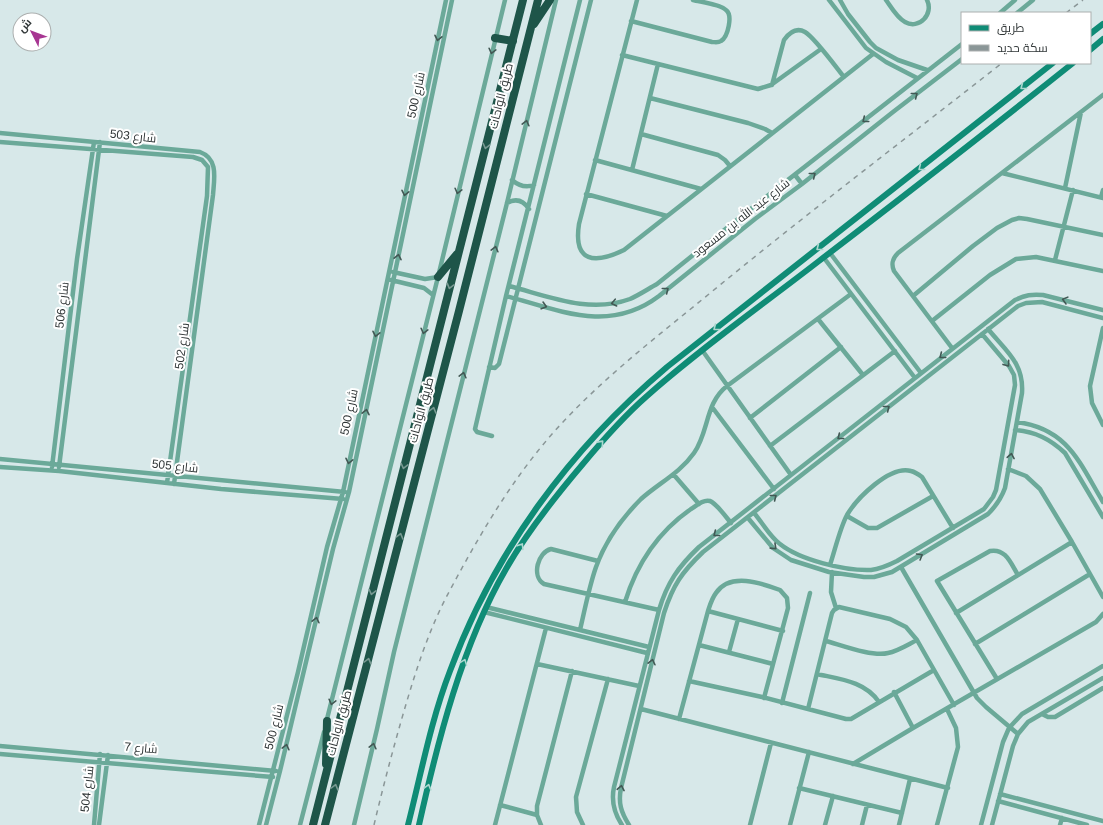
<svg xmlns="http://www.w3.org/2000/svg" width="1103" height="825" viewBox="0 0 1103 825" font-family="Arial,Cairo,sans-serif">
<style>
.lines{fill:none;stroke-linecap:round;stroke-linejoin:round}
.street{stroke:#6ba999;stroke-width:4.5}
.secondary{stroke:#0f8c76;stroke-width:6}
.highway{stroke:#1e5549;stroke-width:8}
.rail{stroke:#8a9697;stroke-width:1.5;stroke-dasharray:5 5;stroke-linecap:butt}
.oneway{stroke:#425854}
.oneway2{stroke:#abd7cf}
.oneway3{stroke:#789992}
.labels{text-anchor:middle;stroke-width:4;stroke-linejoin:round;paint-order:stroke}
.street-label{font-size:12px;fill:#303637;stroke:#fff}
</style>
<rect width="100%" height="100%" fill="#d7e8e9"/>
<g class="lines">
<path class="street" d="M637 0 579 224C573 263 595 264 624 250L873 54
M829 0 866 48 886 62 917 78
M840 0 848 14 870 42 876 48 898 60 927 70
M886 0C891 7 897 18 905 22 919 30 934 14 927 0
M1000 13 1015 0
M1017 13 1033 0
M631 21 712 42C715 42 718 43 721 41 728 37 733 15 726 10 720 4 701 2 693 0
M622 55 758 89 771 85 821 49
M772 85 784 40C789 33 796 27 805 32 814 37 836 67 844 77
M650 98 748 123 765 129 772 133
M0 133 200 152C219 159 214 179 213 195L174 484
M641 134 718 155 725 160 730 166
M0 142 193 157 202 160 208 167 207 196 167 483
M595 160 701 189
M632 170 658 64
M1002 173 1103 198
M795 175 802 184
M512 180C519 186 526 188 534 185
M1065 188 1081 112
M586 194 667 216
M1101 197 1103 190
M507 203C516 198 523 200 529 209
M830 253 921 373
M824 258 915 378
M1055 260 1073 190
M393 272 425 279 438 277
M391 280 424 288 433 295
M509 286C548 296 589 314 630 299 639 295 648 289 657 284L748 211 962 44
M506 296C559 310 609 334 659 296L755 219 802 184 893 112 962 59
M913 296 973 246 997 228 1012 220 1019 218 1027 219 1103 235
M818 319 863 375
M932 321 990 275 1016 259 1036 257 1103 271
M1103 328 1090 386 1092 403 1103 425
M952 348 894 271C891 264 892 259 898 253L1103 95
M702 350 791 475
M489 367 495 368 499 364 591 0
M712 407 774 489
M750 418 841 347
M1017 422C1068 429 1079 462 1103 502
M1015 430C1036 432 1050 439 1065 453L1103 517
M492 436 477 432 475 429 506 296 580 0
M770 446 895 351
M0 459 345 492
M0 467 59 471 221 489 343 499
M52 467 77 259 94 142
M59 467 100 142
M1008 469 1026 476 1040 489 1072 542 1103 597
M674 475 699 504
M754 513C762 522 770 537 780 544 800 560 845 571 871 570 880 569 889 565 897 561L984 509 993 497 996 490 1015 385 1014 375 1009 366 982 334
M847 516 868 528H877L933 496
M748 518 773 548 791 560 829 572 864 577H874L892 572 988 514C996 506 1001 499 1005 488L1022 393C1024 363 1006 351 988 329
M598 561 551 549C538 552 531 576 544 584L659 610
M830 565C835 550 840 528 847 515 857 498 890 465 911 471 915 472 918 474 922 477L953 528
M901 567 977 698 986 707 1018 734
M832 572 831 592 836 608
M625 602C637 563 658 532 691 509 696 506 703 499 710 501 716 503 726 517 731 523
M486 607 649 647
M708 611 783 631
M484 612 647 653
M956 613 1072 542
M580 630C585 609 589 587 596 567 605 542 622 518 641 499 659 483 680 473 694 453 709 432 705 403 727 386L851 294
M826 641C841 645 872 657 888 653 898 651 907 645 917 640
M975 644 1090 574
M699 645 773 664
M729 652 738 619
M537 664 639 686
M817 674C839 679 865 681 879 702
M997 679 937 581 990 551C1006 548 1011 564 1018 575
M689 681 762 697 846 719H851L934 670
M894 692 913 728
M782 703 810 593
M641 709 948 788
M808 709 832 613 834 610 839 607 890 619 906 627 917 640 954 705
M1042 714 1048 717H1055L1103 688
M679 719 708 611C710 605 712 598 716 593 730 572 761 583 780 590L787 598 788 608 764 698
M326 723 438 277 505 0
M0 746 276 771
M0 754 273 777
M853 764 913 728 1096 622 1103 614
M799 788 902 813
M1000 794 1103 821
M998 801 1087 825
M500 805 537 815
M94 825 100 754
M99 825 108 755
M259 825 298 672 327 547 343 492 446 0
M266 825 280 771 333 549 349 492 452 0
M300 825 324 732
M354 825 377 729 394 652 507 203 556 0
M495 825 546 628
M541 825 537 815V806L572 671
M583 825 577 812 576 797 608 679
M622 825C614 813 611 801 614 787L659 610C667 583 678 567 699 547L1015 300C1025 295 1032 294 1043 295L1103 310
M629 825C621 812 618 803 621 788L664 613C673 585 682 572 703 552L1018 306 1026 303 1042 302 1103 318
M750 825 771 743
M790 825 809 752
M825 825 833 796
M862 825 867 805
M899 825 910 779
M937 825 958 747 956 728 947 709
M981 825 1003 742 1009 728 1022 714 1103 666
M992 825 1013 746 1018 734 1028 722 1103 678
M1060 825 1062 818"/>
<path class="secondary" d="M1090 34 1103 24
M1090 50 1103 39
M408 825C421 774 431 720 450 671 494 552 570 449 667 367L1053 63
M419 825C438 740 462 645 506 569 527 532 554 498 582 465 602 441 623 417 647 396 701 348 761 306 819 261 904 196 989 130 1073 63"/>
<path class="highway" d="M534 24 550 0
M495 38 513 41
M438 277 457 254
M326 764 327 721
M313 825 523 0
M325 825 459 311 538 0"/>
<path class="rail" d="M1066 13 1083 0
M374 825C383 787 393 749 404 711 416 670 429 629 449 592 481 532 516 472 563 422 607 375 659 335 709 294 805 215 904 140 1002 63"/>
</g>
<defs><path id="oneway-chevron" d="M-2-3.5L2.5 0L-2 3.5" fill="none" stroke-width="1.6" stroke-linecap="round" stroke-linejoin="round"/></defs>
<g class="oneway">
<use href="#oneway-chevron" transform="translate(438 38) rotate(102)"/>
<use href="#oneway-chevron" transform="translate(492 51) rotate(104)"/>
<use href="#oneway-chevron" transform="translate(915 95) rotate(-38)"/>
<use href="#oneway-chevron" transform="translate(865 120) rotate(141)"/>
<use href="#oneway-chevron" transform="translate(526 123) rotate(-76)"/>
<use href="#oneway-chevron" transform="translate(813 175) rotate(-38)"/>
<use href="#oneway-chevron" transform="translate(458 191) rotate(104)"/>
<use href="#oneway-chevron" transform="translate(405 193) rotate(102)"/>
<use href="#oneway-chevron" transform="translate(495 249) rotate(-76)"/>
<use href="#oneway-chevron" transform="translate(398 257) rotate(-78)"/>
<use href="#oneway-chevron" transform="translate(666 290) rotate(-38)"/>
<use href="#oneway-chevron" transform="translate(1065 300) rotate(-165)"/>
<use href="#oneway-chevron" transform="translate(614 303) rotate(168)"/>
<use href="#oneway-chevron" transform="translate(544 306) rotate(16)"/>
<use href="#oneway-chevron" transform="translate(424 331) rotate(104)"/>
<use href="#oneway-chevron" transform="translate(376 334) rotate(102)"/>
<use href="#oneway-chevron" transform="translate(942 356) rotate(142)"/>
<use href="#oneway-chevron" transform="translate(1007 364) rotate(54)"/>
<use href="#oneway-chevron" transform="translate(463 375) rotate(-76)"/>
<use href="#oneway-chevron" transform="translate(887 408) rotate(-38)"/>
<use href="#oneway-chevron" transform="translate(366 412) rotate(-78)"/>
<use href="#oneway-chevron" transform="translate(840 437) rotate(142)"/>
<use href="#oneway-chevron" transform="translate(1011 456) rotate(-80)"/>
<use href="#oneway-chevron" transform="translate(349 461) rotate(102)"/>
<use href="#oneway-chevron" transform="translate(774 497) rotate(-38)"/>
<use href="#oneway-chevron" transform="translate(716 534) rotate(142)"/>
<use href="#oneway-chevron" transform="translate(774 547) rotate(44)"/>
<use href="#oneway-chevron" transform="translate(920 556) rotate(-31)"/>
<use href="#oneway-chevron" transform="translate(316 620) rotate(-77)"/>
<use href="#oneway-chevron" transform="translate(652 662) rotate(-77)"/>
<use href="#oneway-chevron" transform="translate(332 702) rotate(104)"/>
<use href="#oneway-chevron" transform="translate(373 746) rotate(-76)"/>
<use href="#oneway-chevron" transform="translate(286 747) rotate(-76)"/>
<use href="#oneway-chevron" transform="translate(621 788) rotate(-79)"/>
</g>
<g class="oneway2">
<use href="#oneway-chevron" transform="translate(1023 87) rotate(142)"/>
<use href="#oneway-chevron" transform="translate(921 168) rotate(142)"/>
<use href="#oneway-chevron" transform="translate(819 248) rotate(142)"/>
<use href="#oneway-chevron" transform="translate(716 328) rotate(142)"/>
<use href="#oneway-chevron" transform="translate(601 443) rotate(-48)"/>
<use href="#oneway-chevron" transform="translate(521 546) rotate(-58)"/>
<use href="#oneway-chevron" transform="translate(464 662) rotate(-69)"/>
<use href="#oneway-chevron" transform="translate(428 787) rotate(-75)"/>
</g>
<g class="oneway3">
<use href="#oneway-chevron" transform="translate(486 146) rotate(104)"/>
<use href="#oneway-chevron" transform="translate(450 286) rotate(105)"/>
<use href="#oneway-chevron" transform="translate(433 410) rotate(-75)"/>
<use href="#oneway-chevron" transform="translate(404 466) rotate(104)"/>
<use href="#oneway-chevron" transform="translate(400 536) rotate(-75)"/>
<use href="#oneway-chevron" transform="translate(372 592) rotate(104)"/>
<use href="#oneway-chevron" transform="translate(368 661) rotate(-75)"/>
<use href="#oneway-chevron" transform="translate(335 787) rotate(-75)"/>
</g>
<g class="labels">
<g class="street-label">
<text transform="translate(416 95) rotate(-78)" y="4">شارع 500</text>
<text transform="translate(501 96) rotate(-76)" y="4">طريق الواحات</text>
<text transform="translate(133 136) rotate(6)" y="4">شارع 503</text>
<text transform="translate(741 218) rotate(-38)" y="4">شارع عبد الله بن مسعود</text>
<text transform="translate(62 305) rotate(-83)" y="4">شارع 506</text>
<text transform="translate(182 346) rotate(-82)" y="4">شارع 502</text>
<text transform="translate(421 410) rotate(-75)" y="4">طريق الواحات</text>
<text transform="translate(349 412) rotate(-78)" y="4">شارع 500</text>
<text transform="translate(175 466) rotate(6)" y="4">شارع 505</text>
<text transform="translate(339 723) rotate(-75)" y="4">طريق الواحات</text>
<text transform="translate(274 727) rotate(-76)" y="4">شارع 500</text>
<text transform="translate(141 748) rotate(5)" y="4">شارع 7</text>
<text transform="translate(87 789) rotate(-84)" y="4">شارع 504</text>
</g>
</g>
<rect x="961" y="12" width="130" height="52" fill="#ffffff" stroke="#acafaf"/>
<rect x="969" y="25" width="20" height="6" fill="#0f8c76" stroke="#acafaf"/>
<text x="997" y="32" font-size="12" fill="#303637">طريق</text>
<rect x="969" y="45" width="20" height="6" fill="#8a9697" stroke="#acafaf"/>
<text x="997" y="52" font-size="12" fill="#303637">سكة حديد</text>
<g transform="translate(32 32) rotate(312)"><circle r="19" fill="#ffffff" stroke="#acafaf"/>
<path d="M0-3L7 15L0 10L-7 15Z" fill="#a73692"/>
<text y="-6" font-size="11" font-weight="bold" text-anchor="middle" fill="#303637">ش</text>
</g>
</svg>
